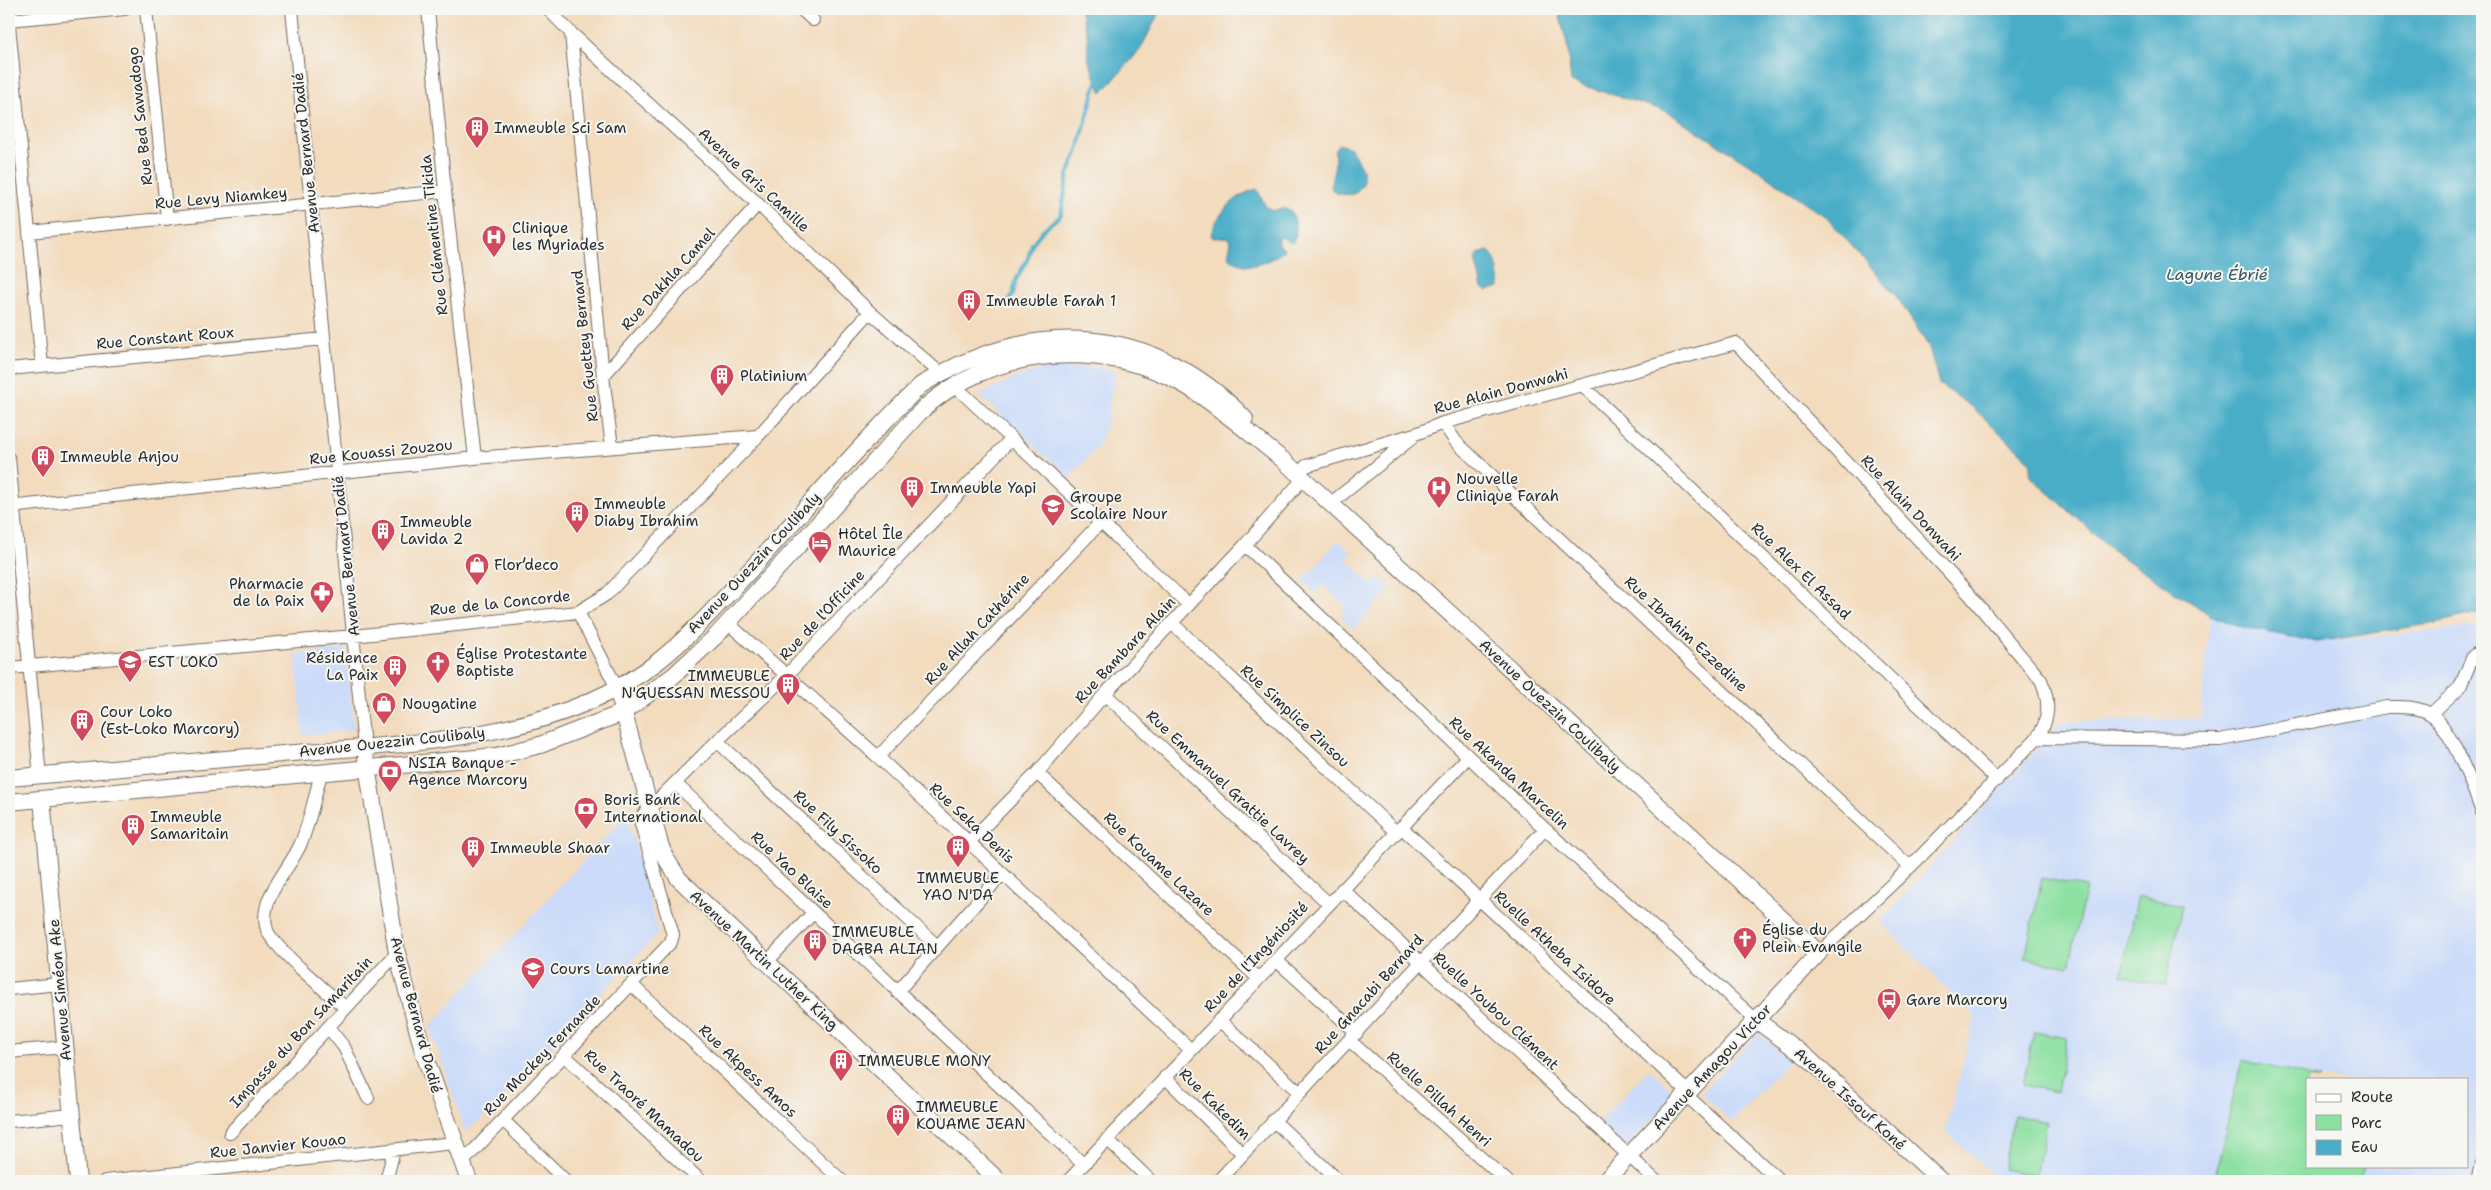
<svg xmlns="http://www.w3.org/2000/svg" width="2491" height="1190" viewBox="0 0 2491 1190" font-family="'Shantell Sans',sans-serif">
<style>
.built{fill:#cbdbf9;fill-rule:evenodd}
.green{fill:#8ce0a1;stroke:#5c8666}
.water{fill:#49adc8;stroke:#3a6c7a}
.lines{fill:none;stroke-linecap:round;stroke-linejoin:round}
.stream{stroke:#49adc8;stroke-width:4}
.minor-casing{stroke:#71695e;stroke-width:14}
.tertiary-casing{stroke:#71695e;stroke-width:18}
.minor{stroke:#fff;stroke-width:12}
.tertiary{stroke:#fff;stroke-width:16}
.labels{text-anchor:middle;stroke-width:4;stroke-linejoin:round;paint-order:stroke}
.street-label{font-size:15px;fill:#2b2b2b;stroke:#f6f6f2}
.poi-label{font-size:15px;fill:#2b2b2b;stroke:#f6f6f2;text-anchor:start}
.water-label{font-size:16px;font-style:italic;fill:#365862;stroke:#f6f6f2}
</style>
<rect width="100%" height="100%" fill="#f6f6f2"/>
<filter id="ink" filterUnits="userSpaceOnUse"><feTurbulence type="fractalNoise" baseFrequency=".02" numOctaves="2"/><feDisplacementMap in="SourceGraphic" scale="10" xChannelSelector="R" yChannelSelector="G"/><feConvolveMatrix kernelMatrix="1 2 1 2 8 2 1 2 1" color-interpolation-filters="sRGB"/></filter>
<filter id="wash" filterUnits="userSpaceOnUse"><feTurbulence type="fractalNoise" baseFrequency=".0096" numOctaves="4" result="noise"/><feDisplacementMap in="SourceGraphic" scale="20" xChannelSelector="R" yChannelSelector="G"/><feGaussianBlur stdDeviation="1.12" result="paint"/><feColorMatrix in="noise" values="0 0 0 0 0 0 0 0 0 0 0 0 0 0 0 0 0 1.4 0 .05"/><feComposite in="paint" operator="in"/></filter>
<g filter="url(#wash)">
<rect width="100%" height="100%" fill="#f3dbbd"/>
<path class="built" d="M1094 367 1116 371 1106 426 1097 448 1069 478 979 395 1021 376 1047 368Z
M1338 540 1352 552 1346 559 1373 584 1379 577 1391 588 1354 629 1342 619 1345 615 1341 612 1346 606 1323 585 1315 593 1302 581Z
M2210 615 2241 627 2317 642 2482 626V1181H1999L1945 1131 1975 1017 1880 922 2061 722 2201 718ZM2307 1079H2467V1166H2307Z
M346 649 354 730 303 735 295 654Z
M626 815 636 847 658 933 487 1114 465 1132 430 1026Z
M1759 1032 1789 1061 1731 1122 1701 1093Z
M1649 1069 1677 1094 1626 1147 1599 1122Z"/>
<path class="green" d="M2042 878 2086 887 2069 967 2025 958Z
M2138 896 2182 906 2165 986 2121 976Z
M2034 1032 2067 1038 2057 1092 2023 1085Z
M2242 1060 2320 1079H2307V1166H2363L2359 1181H2214Z
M2014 1115 2047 1122 2036 1176 2003 1169Z"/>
<path class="water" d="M1080 9H1161L1140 50 1102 93 1089 62 1087 33Z
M1558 9H2482V612L2436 623 2317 642 2241 627 2210 615 2116 553 2029 475 2031 462 1971 406 1939 384 1929 347 1895 294 1826 217 1758 170 1666 111 1571 82 1567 44Z
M1339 144 1351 148 1363 171V185L1354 194C1322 197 1332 183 1335 164 1335 159 1334 154 1335 148Z
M1257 189 1265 205 1272 211 1282 208 1291 211C1296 222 1299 233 1292 243L1281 237 1277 239 1279 245 1285 250C1268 263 1245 274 1228 256L1231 242 1228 237 1213 238 1211 234C1217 214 1236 194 1257 189Z
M1488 251C1496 254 1501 280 1499 288L1487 291 1482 288 1475 259 1478 254Z"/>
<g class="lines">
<path class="stream" d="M1004 307 1013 295 1016 280 1028 258 1032 244 1043 230 1061 215 1068 175 1078 150 1097 81"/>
</g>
</g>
<g filter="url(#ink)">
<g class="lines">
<defs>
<path id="minor" d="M146 9 167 219
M292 9 364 747
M428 9 445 191 475 458
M548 9 571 33 758 204 870 312 940 373
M801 9 813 20
M9 20 125 9
M9 25 42 366
M571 33 603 376 612 447
M29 232 445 191
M9 369 324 339
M603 376 758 204
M954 385 1189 605
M1583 386 1997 780
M1443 423 1456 442 1910 867
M9 459 40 776
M1298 474 1306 466 1418 433 1443 423 1736 343 1969 594 2041 680C2050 701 2050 719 2037 738L1910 867 1819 953
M1330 504 1412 438
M9 507 475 458 758 436
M1245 545 1545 829 1756 1020
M578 612 617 688
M728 623 878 757 1191 1050
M1172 623 1396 832
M9 668 353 636 578 612 607 594 758 436 870 312
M1105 694 1329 904
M2431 714 2460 687 2473 656 2482 650
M2037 738 2220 740 2387 707C2402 707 2419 706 2432 715 2450 727 2475 791 2482 813
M717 741 937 946
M878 757 1100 523
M321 773C315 796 310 821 301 843 290 870 257 898 267 930 273 947 330 995 346 1008
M1037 773 1258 978
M676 784 1083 1164
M1401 827 1688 1092
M969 842 1037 773 1105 694 1245 545 1303 479
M1342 889 1656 1181
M1276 960 1357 1033
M766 963 813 913
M632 985 842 1181
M9 989 59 984
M897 992 1002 874
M1219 1020 1300 1093
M328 1027 344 1047 368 1098
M1350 1041 1507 1181
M9 1052 65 1047
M564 1055 701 1181
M1165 1077 1243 1154
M1686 1095 1780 1181
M503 1120 566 1181
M1273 1120 1339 1181
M9 1121 72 1115
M230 1133 397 953
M1107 1139 1151 1181
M462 1163 671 942 673 935 641 824 643 815 717 741 787 675 1011 439
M105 1181 454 1143
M386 1181 394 1150
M1068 1181 1468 757
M1218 1181 1545 829
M2478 1181 2482 1164"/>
<path id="tertiary" d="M617 688 660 844 665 857 679 879 999 1181
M366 760 397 953 423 1051 469 1181
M9 778C100 770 191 762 282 754 406 743 552 742 656 663 692 635 722 600 753 567 808 506 862 442 921 385 1030 317 1155 323 1245 419
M42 799 78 1181
M9 802 497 756 540 745 622 713 673 676 716 636 919 413C988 346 1106 337 1188 387 1221 408 1251 435 1282 459L1819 953 1605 1181
M1756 1020 1808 1058 1941 1181"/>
</defs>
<use href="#minor" class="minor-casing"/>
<use href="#tertiary" class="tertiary-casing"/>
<use href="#minor" class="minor"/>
<use href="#tertiary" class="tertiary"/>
</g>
</g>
<defs>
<symbol id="building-pin" viewBox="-11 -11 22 30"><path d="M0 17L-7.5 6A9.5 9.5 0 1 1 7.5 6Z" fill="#d1495b" stroke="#f6f6f2"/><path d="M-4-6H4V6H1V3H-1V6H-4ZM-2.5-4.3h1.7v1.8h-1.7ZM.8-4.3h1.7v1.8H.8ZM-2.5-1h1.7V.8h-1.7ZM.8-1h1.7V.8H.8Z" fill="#fff"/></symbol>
<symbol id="hospital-pin" viewBox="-11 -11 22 30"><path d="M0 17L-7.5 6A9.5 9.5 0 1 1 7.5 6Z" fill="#d1495b" stroke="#f6f6f2"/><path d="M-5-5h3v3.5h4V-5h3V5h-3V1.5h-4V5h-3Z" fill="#fff"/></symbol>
<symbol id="school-pin" viewBox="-11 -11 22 30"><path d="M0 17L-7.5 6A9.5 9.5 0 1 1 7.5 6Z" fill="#d1495b" stroke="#f6f6f2"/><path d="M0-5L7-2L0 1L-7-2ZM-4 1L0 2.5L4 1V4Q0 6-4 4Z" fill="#fff"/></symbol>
<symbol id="hotel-pin" viewBox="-11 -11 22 30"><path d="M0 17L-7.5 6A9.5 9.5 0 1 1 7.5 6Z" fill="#d1495b" stroke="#f6f6f2"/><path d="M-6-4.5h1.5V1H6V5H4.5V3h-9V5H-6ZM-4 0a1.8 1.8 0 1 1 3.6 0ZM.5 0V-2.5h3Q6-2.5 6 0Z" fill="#fff"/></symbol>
<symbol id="shop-pin" viewBox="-11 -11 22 30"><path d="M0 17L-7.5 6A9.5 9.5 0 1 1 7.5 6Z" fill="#d1495b" stroke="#f6f6f2"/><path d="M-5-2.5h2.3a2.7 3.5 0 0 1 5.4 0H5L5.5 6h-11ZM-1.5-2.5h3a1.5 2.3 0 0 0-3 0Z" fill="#fff"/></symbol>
<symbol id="pharmacy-pin" viewBox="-11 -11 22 30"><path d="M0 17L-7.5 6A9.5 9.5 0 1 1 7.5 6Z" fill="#d1495b" stroke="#f6f6f2"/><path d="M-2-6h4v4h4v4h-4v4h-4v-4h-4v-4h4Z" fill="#fff"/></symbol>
<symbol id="church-pin" viewBox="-11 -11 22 30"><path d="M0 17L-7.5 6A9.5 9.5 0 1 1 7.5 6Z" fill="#d1495b" stroke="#f6f6f2"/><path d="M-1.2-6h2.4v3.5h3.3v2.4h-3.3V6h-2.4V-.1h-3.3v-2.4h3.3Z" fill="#fff"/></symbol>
<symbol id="bank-pin" viewBox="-11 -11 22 30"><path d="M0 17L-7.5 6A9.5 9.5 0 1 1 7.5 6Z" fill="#d1495b" stroke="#f6f6f2"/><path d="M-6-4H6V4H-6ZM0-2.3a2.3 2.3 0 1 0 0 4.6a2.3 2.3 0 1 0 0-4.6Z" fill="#fff"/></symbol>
<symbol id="bus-pin" viewBox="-11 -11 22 30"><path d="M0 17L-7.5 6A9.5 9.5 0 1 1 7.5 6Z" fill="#d1495b" stroke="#f6f6f2"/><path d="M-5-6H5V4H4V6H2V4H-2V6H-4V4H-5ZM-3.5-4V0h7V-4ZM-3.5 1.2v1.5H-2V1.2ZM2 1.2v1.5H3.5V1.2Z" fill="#fff"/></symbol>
</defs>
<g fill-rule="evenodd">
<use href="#building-pin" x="463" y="114" width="28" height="38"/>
<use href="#hospital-pin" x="480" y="223" width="28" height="38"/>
<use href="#building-pin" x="955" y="287" width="28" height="38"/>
<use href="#building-pin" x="708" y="362" width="28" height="38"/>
<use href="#building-pin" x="29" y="443" width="28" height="38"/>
<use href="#building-pin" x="898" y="474" width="28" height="38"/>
<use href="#hospital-pin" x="1425" y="474" width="28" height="38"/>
<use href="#school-pin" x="1039" y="492" width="28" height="38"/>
<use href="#building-pin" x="563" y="499" width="28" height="38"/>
<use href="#building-pin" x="369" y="517" width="28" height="38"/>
<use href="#hotel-pin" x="806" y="529" width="28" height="38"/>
<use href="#shop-pin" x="463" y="551" width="28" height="38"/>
<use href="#pharmacy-pin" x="308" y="579" width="28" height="38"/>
<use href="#school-pin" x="116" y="648" width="28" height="38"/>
<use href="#church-pin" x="424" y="649" width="28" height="38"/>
<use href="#building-pin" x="381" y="653" width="28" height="38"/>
<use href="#building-pin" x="774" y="671" width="28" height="38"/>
<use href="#shop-pin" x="370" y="690" width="28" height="38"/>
<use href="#building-pin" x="68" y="707" width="28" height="38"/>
<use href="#bank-pin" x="376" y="758" width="28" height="38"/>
<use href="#bank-pin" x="572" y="795" width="28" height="38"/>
<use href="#building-pin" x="119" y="812" width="28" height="38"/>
<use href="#building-pin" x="944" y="833" width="28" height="38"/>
<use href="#building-pin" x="459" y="834" width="28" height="38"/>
<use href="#church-pin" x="1731" y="925" width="28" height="38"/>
<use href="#building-pin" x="801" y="927" width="28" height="38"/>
<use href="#school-pin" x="519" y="955" width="28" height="38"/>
<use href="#bus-pin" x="1875" y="986" width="28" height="38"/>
<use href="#building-pin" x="827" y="1047" width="28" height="38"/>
<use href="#building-pin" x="884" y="1102" width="28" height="38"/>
</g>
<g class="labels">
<g class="street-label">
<text transform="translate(140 116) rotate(-96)" y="5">Rue Bed Sawadogo</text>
<text transform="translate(306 153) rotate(-96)" y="5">Avenue Bernard Dadié</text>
<text transform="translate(754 180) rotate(43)" y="5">Avenue Gris Camille</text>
<text transform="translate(221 198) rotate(-5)" y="5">Rue Levy Niamkey</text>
<text transform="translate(434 235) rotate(-96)" y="5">Rue Clémentine Tikida</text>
<text transform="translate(668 279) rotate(-48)" y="5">Rue Dakhla Camel</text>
<text transform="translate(165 338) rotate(-5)" y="5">Rue Constant Roux</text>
<text transform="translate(585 346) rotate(-96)" y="5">Rue Guettey Bernard</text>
<text transform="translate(1501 391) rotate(-15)" y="5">Rue Alain Donwahi</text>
<text transform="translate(381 452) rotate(-6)" y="5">Rue Kouassi Zouzou</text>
<text transform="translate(1911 508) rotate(47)" y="5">Rue Alain Donwahi</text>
<text transform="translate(346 556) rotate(-96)" y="5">Avenue Bernard Dadié</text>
<text transform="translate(754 563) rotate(-47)" y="5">Avenue Ouezzin Coulibaly</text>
<text transform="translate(1801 571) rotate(44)" y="5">Rue Alex El Assad</text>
<text transform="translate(500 603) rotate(-6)" y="5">Rue de la Concorde</text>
<text transform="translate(822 615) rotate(-47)" y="5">Rue de l'Officine</text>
<text transform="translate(977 629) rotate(-47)" y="5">Rue Allah Cathérine</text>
<text transform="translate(1686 634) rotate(43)" y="5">Rue Ibrahim Ezzedine</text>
<text transform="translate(1125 650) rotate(-47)" y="5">Rue Bambara Alain</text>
<text transform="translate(1550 706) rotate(43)" y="5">Avenue Ouezzin Coulibaly</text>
<text transform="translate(1295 716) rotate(43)" y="5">Rue Simplice Zinsou</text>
<text transform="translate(392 742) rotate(-6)" y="5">Avenue Ouezzin Coulibaly</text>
<text transform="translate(1509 773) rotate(43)" y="5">Rue Akanda Marcelin</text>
<text transform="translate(1228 787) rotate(43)" y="5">Rue Emmanuel Grattie Lavrey</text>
<text transform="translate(972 823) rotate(43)" y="5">Rue Seka Denis</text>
<text transform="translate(838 832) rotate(43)" y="5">Rue Fily Sissoko</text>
<text transform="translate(1159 864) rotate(43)" y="5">Rue Kouame Lazare</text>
<text transform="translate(792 870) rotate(43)" y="5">Rue Yao Blaise</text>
<text transform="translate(1555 948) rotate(43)" y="5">Ruelle Atheba Isidore</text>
<text transform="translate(1256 957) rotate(-47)" y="5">Rue de l'Ingéniosité</text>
<text transform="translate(764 960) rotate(43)" y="5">Avenue Martin Luther King</text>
<text transform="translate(60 990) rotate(-95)" y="5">Avenue Siméon Ake</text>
<text transform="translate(1369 994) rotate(-48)" y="5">Rue Gnacabi Bernard</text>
<text transform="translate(1496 1011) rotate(43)" y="5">Ruelle Youbou Clément</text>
<text transform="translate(416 1015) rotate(75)" y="5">Avenue Bernard Dadié</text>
<text transform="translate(301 1032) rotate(-47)" y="5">Impasse du Bon Samaritain</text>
<text transform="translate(542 1055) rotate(-46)" y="5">Rue Mockey Fernande</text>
<text transform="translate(1712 1067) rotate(-47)" y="5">Avenue Amagou Victor</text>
<text transform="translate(748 1071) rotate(43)" y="5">Rue Akpess Amos</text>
<text transform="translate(1439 1099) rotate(42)" y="5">Ruelle Pillah Henri</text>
<text transform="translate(1850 1099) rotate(42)" y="5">Avenue Issouf Koné</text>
<text transform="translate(1215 1104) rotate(45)" y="5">Rue Kakedim</text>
<text transform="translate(644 1106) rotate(43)" y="5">Rue Traoré Mamadou</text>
<text transform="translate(278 1146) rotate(-6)" y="5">Rue Janvier Kouao</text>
</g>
<g class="poi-label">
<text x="494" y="133">Immeuble Sci Sam</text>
<text x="512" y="233">Clinique<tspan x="512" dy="17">les Myriades</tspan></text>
<text x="986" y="306">Immeuble Farah 1</text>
<text x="740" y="381">Platinium</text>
<text x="60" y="462">Immeuble Anjou</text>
<text x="1456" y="484">Nouvelle<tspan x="1456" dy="17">Clinique Farah</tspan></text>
<text x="930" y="493">Immeuble Yapi</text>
<text x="1070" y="502">Groupe<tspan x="1070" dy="17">Scolaire Nour</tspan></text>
<text x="594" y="509">Immeuble<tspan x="594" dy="17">Diaby Ibrahim</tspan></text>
<text x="400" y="527">Immeuble<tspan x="400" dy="17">Lavida 2</tspan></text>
<text x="838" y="539">Hôtel Île<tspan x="838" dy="17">Maurice</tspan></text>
<text x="494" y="570">Flor’deco</text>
<text x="304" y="589" text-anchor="end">Pharmacie<tspan x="304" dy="17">de la Paix</tspan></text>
<text x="456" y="659">Église Protestante<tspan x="456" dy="17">Baptiste</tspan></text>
<text x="378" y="663" text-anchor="end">Résidence<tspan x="378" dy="17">La Paix</tspan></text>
<text x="148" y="667">EST LOKO</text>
<text x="770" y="681" text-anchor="end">IMMEUBLE<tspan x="770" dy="17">N'GUESSAN MESSOU</tspan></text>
<text x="402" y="709">Nougatine</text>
<text x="100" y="717">Cour Loko<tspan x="100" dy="17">(Est-Loko Marcory)</tspan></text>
<text x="408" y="768">NSIA Banque -<tspan x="408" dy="17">Agence Marcory</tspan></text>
<text x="604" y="805">Boris Bank<tspan x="604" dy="17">International</tspan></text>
<text x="150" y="822">Immeuble<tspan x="150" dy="17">Samaritain</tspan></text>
<text x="490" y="853">Immeuble Shaar</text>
<text x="958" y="883" text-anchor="middle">IMMEUBLE<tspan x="958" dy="17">YAO N'DA</tspan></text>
<text x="1762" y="935">Église du<tspan x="1762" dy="17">Plein Evangile</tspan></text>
<text x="832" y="937">IMMEUBLE<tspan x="832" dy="17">DAGBA ALIAN</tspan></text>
<text x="550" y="974">Cours Lamartine</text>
<text x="1906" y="1005">Gare Marcory</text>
<text x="858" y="1066">IMMEUBLE MONY</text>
<text x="916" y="1112">IMMEUBLE<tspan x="916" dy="17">KOUAME JEAN</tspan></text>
</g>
<g class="water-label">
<text x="2217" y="280">Lagune Ébrié</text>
</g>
</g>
<rect width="2491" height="1190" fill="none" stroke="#f6f6f2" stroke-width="30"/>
<rect x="2306" y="1078" width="162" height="90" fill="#f6f6f2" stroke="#a5a5a2"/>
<rect x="2316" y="1094" width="25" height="8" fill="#ffffff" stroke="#a5a5a2"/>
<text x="2351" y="1102" font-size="15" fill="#2b2b2b">Route</text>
<rect x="2316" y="1115" width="25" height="15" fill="#8ce0a1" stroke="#a5a5a2"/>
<text x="2351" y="1128" font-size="15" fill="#2b2b2b">Parc</text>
<rect x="2316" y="1140" width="25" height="15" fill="#49adc8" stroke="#a5a5a2"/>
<text x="2351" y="1152" font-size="15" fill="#2b2b2b">Eau</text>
</svg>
